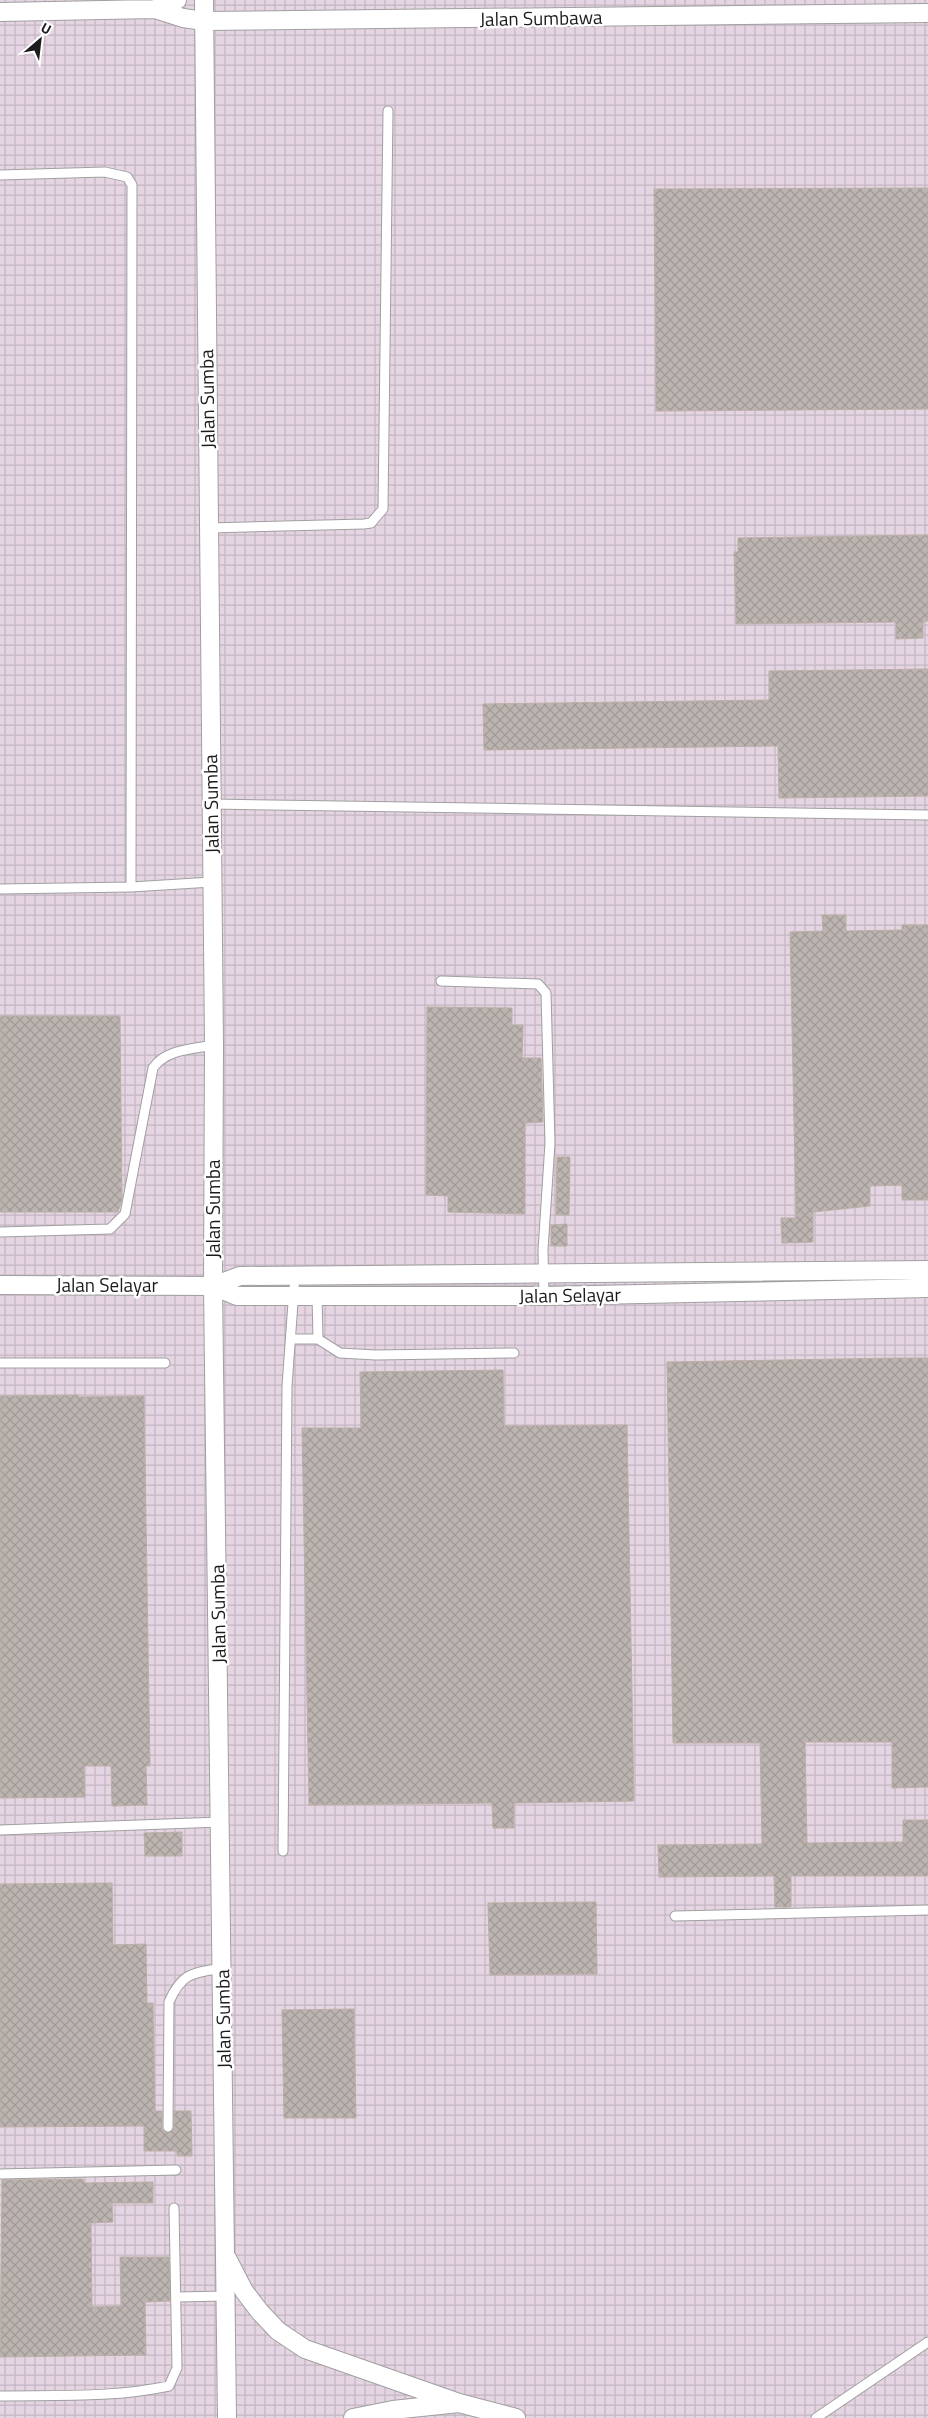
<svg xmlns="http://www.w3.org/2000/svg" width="928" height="2418" viewBox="0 0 928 2418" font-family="'Titillium Web',sans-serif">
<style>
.industrial{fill:url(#industrial-grid)}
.building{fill:url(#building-cross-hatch);stroke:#bdafa6}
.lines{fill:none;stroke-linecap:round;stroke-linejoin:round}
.service-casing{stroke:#a0a0a0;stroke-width:11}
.minor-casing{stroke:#a0a0a0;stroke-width:20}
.service{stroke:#fff;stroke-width:9}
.minor{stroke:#fff;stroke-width:18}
.labels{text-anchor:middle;stroke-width:5;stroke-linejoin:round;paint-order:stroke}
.street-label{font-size:19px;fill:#1c1c1c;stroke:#fff}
</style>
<defs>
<pattern id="industrial-grid" width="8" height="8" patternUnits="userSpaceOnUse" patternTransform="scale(1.25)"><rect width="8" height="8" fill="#e5d5e3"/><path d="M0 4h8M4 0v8" fill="none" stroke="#c4b6c2"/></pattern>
<pattern id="building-cross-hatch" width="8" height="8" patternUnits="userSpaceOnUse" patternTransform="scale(1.25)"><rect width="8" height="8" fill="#bcb4b0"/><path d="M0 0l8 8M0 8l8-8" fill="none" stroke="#a19a97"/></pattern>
</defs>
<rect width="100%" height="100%" fill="#ede9e3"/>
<path class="industrial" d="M0 0H928V2418H0Z"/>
<path class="building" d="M928 188V409L656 411 654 189Z
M928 535V621L923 622V638L896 639V622L736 624 734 552H738V538Z
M928 669V796L779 798 778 746 484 750 483 704 769 700V671Z
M822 915H846V931L902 930V925H928V1200H902V1185L870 1186V1206L813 1212V1242L782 1243 781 1218H796L790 932 823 931Z
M427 1007 512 1008V1025H523L522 1058H541L543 1122 525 1123V1214L448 1212V1196L426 1195Z
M0 1016H120L122 1199 118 1212H0Z
M557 1157H570L569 1215H556Z
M567 1224V1246H551V1225Z
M898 1358H928V1787L892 1788V1742H805L807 1843 903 1842V1820H928V1876H791V1907H775L774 1876 659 1877 658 1845 762 1844 760 1743H673L667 1362Z
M503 1370 504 1426 627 1425 634 1801 514 1803V1828H493L492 1803 309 1805 302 1428H361L360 1372Z
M78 1395V1397L144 1396 150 1766H146L147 1805 112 1806 111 1766H84L85 1797 0 1798V1396Z
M182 1832V1856H145L144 1833Z
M112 1883 113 1945 146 1944 147 2003H153L155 2111H162V2130L168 2133 174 2128V2111H191L192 2156H177V2151H144V2126L0 2127V1884Z
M596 1902 597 1974 490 1975 488 1903Z
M354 2009 356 2118H284L282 2010Z
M83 2179 84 2183 153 2182V2203H112L113 2222 91 2223 92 2307 121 2306 120 2257H169L170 2301 145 2302 146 2355 0 2357 2 2180Z"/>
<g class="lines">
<defs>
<path id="service" d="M0 175 105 172 127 177 132 185 131 887
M209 528 364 524 371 523 383 509 388 111
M211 804 928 815
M0 889 131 887 212 882
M441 981 538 984 546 993 550 1143 543 1250 544 1296
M0 1232 110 1229 125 1214 153 1068C166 1049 193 1049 214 1045
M317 1295 318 1339 340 1353 376 1355 514 1353
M292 1339H318
M0 1363H165
M0 1830 221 1822
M283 1851 287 1386 295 1275
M675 1916 928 1910
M168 2127 169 2002C182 1972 193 1973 223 1968
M0 2174 176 2170
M176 2297 226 2296
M0 2396C56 2395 113 2398 169 2386L177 2368 174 2208
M816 2418 928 2342"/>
<path id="minor" d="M204 0 214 1045 213 1286 227 2418
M155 9 177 0
M0 12 155 9 183 18 204 21 928 13
M928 1270 240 1276 213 1286 237 1296H544L928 1288
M0 1285 213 1286
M227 2258 244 2291 260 2312 278 2331 305 2349 459 2403
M353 2418 393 2410 459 2403 516 2418"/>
</defs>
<use href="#service" class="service-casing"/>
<use href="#minor" class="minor-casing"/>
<use href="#service" class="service"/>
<use href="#minor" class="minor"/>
</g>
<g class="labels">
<g class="street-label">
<text transform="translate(541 18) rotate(-1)" y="7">Jalan Sumbawa</text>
<text transform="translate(207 399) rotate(-91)" y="7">Jalan Sumba</text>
<text transform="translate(211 804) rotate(-91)" y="7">Jalan Sumba</text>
<text transform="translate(213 1209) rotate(-90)" y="7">Jalan Sumba</text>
<text x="107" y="1292">Jalan Selayar</text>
<text transform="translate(570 1295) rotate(-1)" y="7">Jalan Selayar</text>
<text transform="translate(218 1614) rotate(-91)" y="7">Jalan Sumba</text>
<text transform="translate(223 2019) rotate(-91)" y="7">Jalan Sumba</text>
</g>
</g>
<g transform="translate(40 40) rotate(28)" stroke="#ffffff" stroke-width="4" paint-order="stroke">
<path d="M0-4L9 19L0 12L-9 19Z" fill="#1c1c1c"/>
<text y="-8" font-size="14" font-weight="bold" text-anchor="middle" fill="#1c1c1c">U</text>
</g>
</svg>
